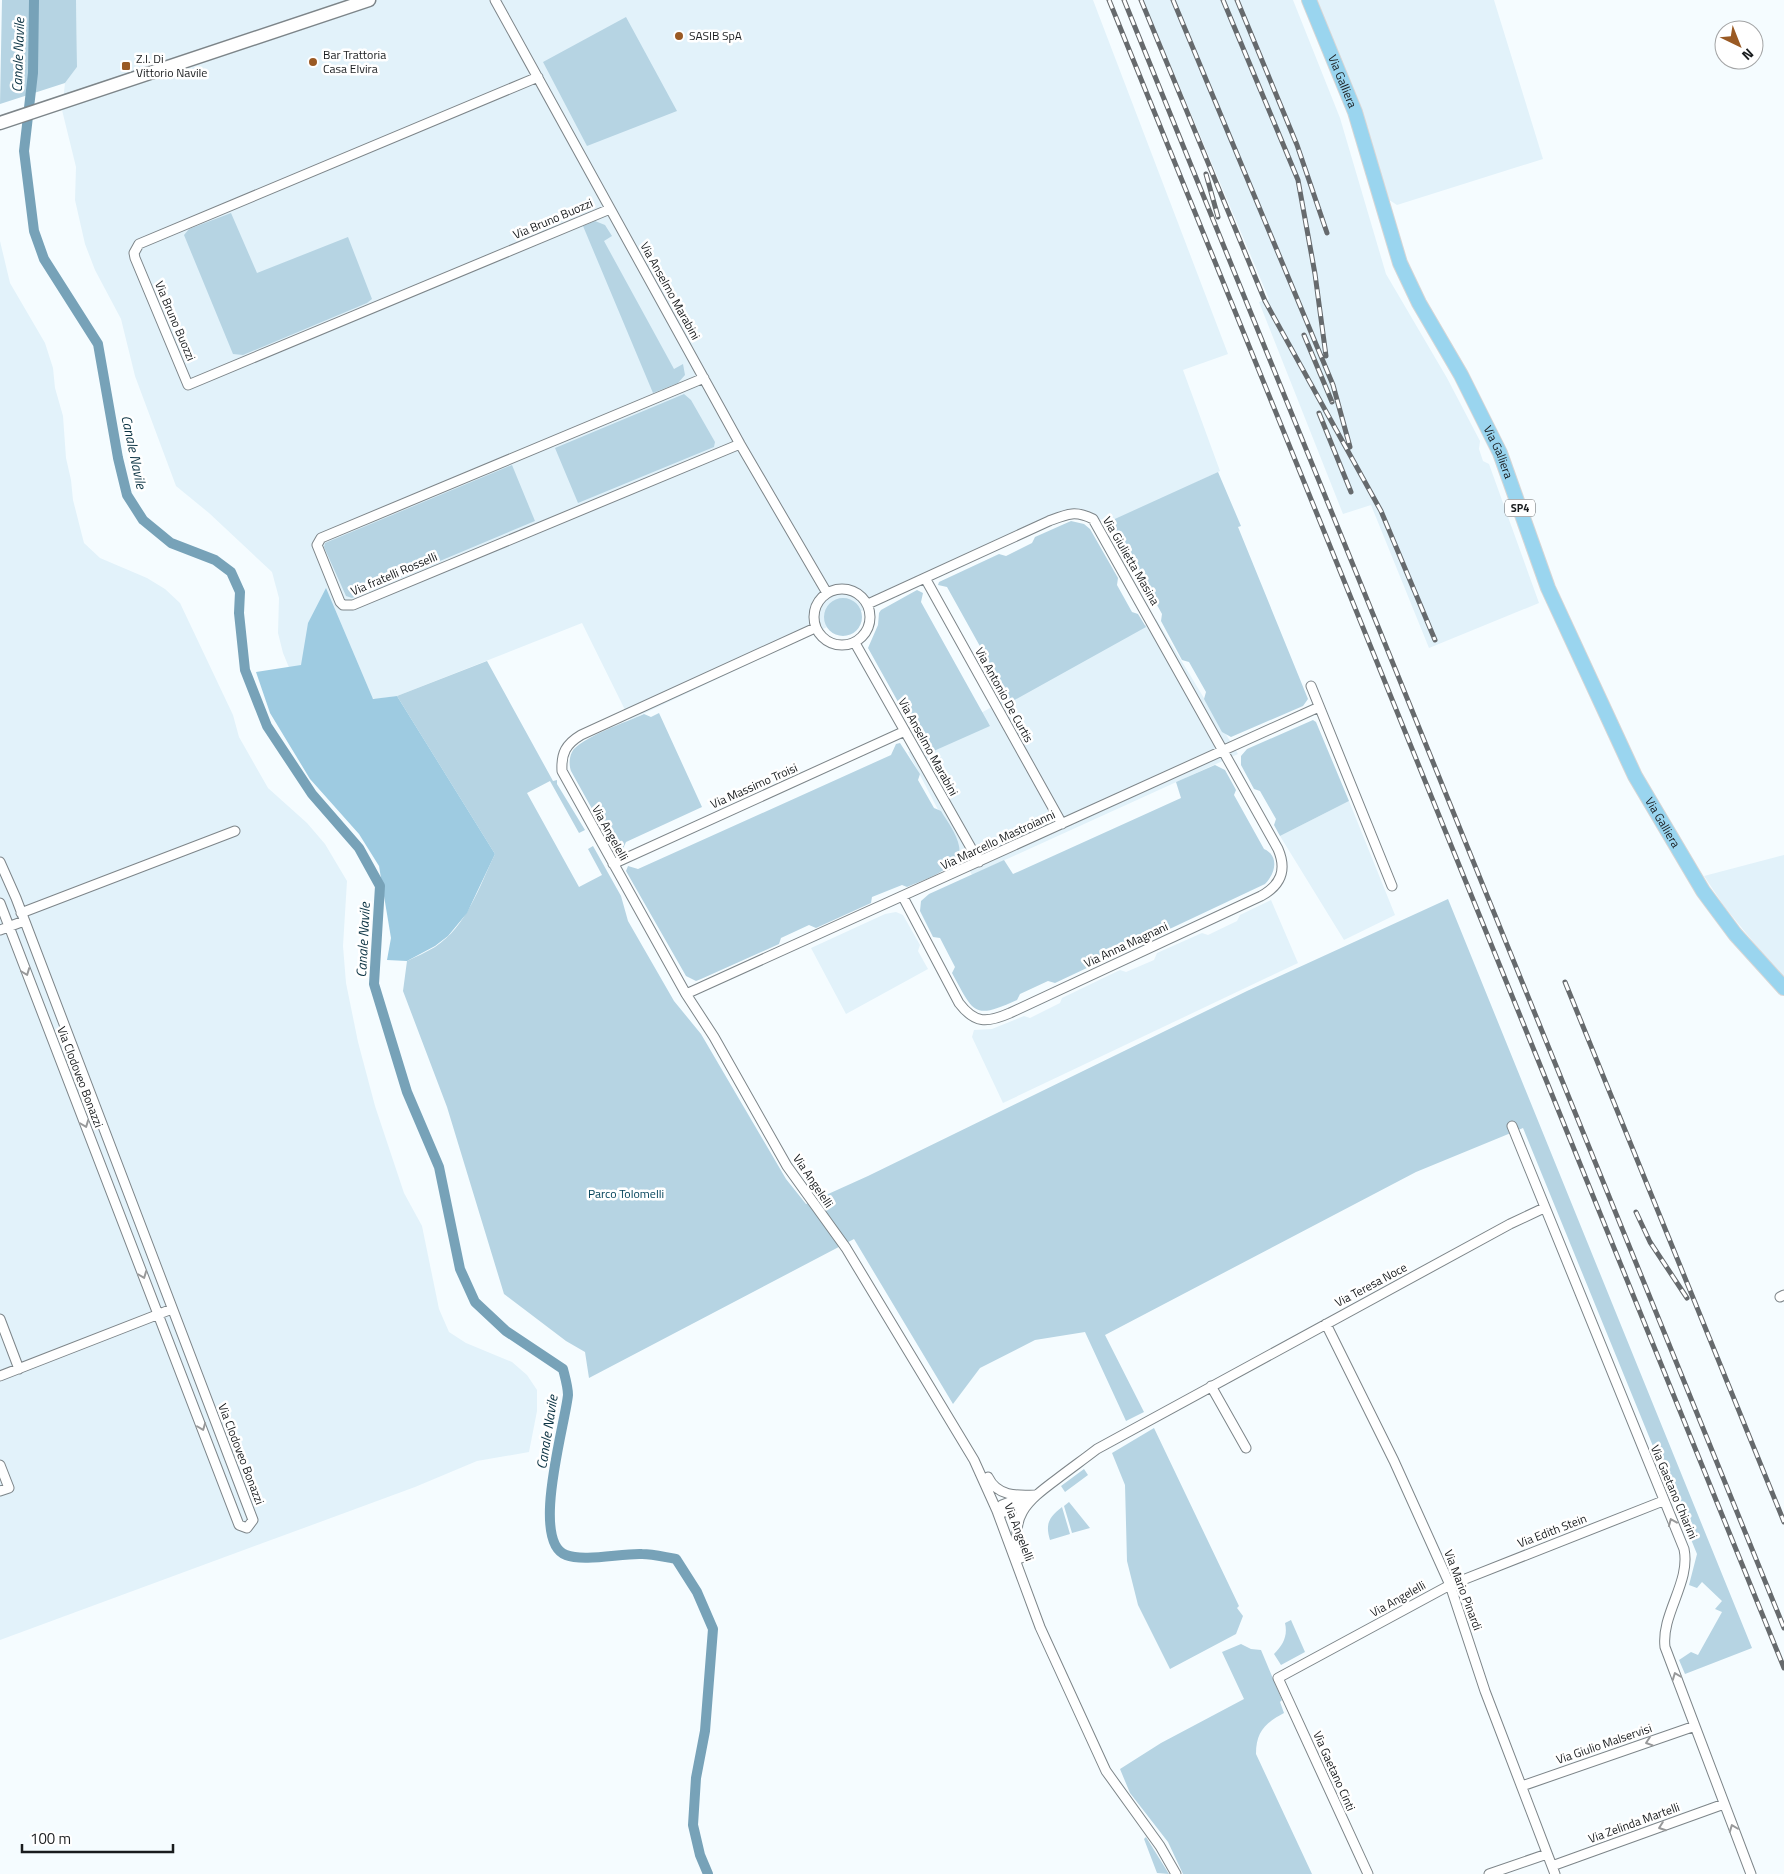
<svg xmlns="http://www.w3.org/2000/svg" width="1784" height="1874" viewBox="0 0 1784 1874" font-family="'Titillium Web',sans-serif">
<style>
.built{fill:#e2f2fa}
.green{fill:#b6d4e3}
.forest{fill:#9ecbe1}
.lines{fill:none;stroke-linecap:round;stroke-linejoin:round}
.canal{stroke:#77a2b8;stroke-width:10}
.street-casing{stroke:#7d8589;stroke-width:11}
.secondary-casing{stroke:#7d8589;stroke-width:15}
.primary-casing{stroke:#d6d6d6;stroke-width:16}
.street{stroke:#fff;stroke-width:9}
.secondary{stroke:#fff;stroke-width:12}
.primary{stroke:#9ad5ef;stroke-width:14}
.rail-casing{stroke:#666a6d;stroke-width:5}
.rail{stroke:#fff;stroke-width:3;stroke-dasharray:9;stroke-linecap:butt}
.oneway{stroke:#98999a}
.poi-dot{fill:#9a5a24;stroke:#fff;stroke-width:2}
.labels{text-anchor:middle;stroke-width:5;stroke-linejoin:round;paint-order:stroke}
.shield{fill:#fff;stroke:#5e6062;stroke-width:1}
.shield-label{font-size:11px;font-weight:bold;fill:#191c1e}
.poi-label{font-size:12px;fill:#191c1e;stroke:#fff;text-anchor:start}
.street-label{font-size:12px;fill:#191c1e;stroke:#fff}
.park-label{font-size:12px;fill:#014158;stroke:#fff}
.water-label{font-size:14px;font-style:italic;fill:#0a3242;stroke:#fff}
</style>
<rect width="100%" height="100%" fill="#f5fcff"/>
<path class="built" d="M76 0H1093L1228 354 1183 370 1220 471 1115 521 1080 517 1042 526 630 720 582 623 397 696 376 699 344 693 300 694 283 653 278 633 279 598 272 572 209 513 176 486 135 376 121 319 95 270 85 244 75 200 76 167 62 110 65 83 77 67Z
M1143 0H1293L1340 118 1386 274 1447 378 1480 441 1479 449 1483 461 1489 464 1539 603 1429 648 1371 505 1343 514 1259 302 1269 299Z
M1312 0H1494L1543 159 1397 205 1383 196Z
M0 241 10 283 45 343 53 368 55 388 63 416 66 458 71 480 73 500 84 543 100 558 147 578 165 589 180 603 233 715 239 737 268 788 307 823 325 844 347 881 343 946 346 983 358 1042 375 1106 404 1193 422 1226 439 1309 449 1332 466 1343 512 1362 527 1375 537 1390V1411L529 1452 477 1461 415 1487 0 1640Z
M1156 619 1238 754 972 875 908 752Z
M1349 801 1395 915 1344 940 1280 836Z
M1784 855V980L1724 906 1704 876Z
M1271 900 1298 963 1003 1103 972 1037 974 1030 992 1029 1024 1016 1030 1018 1060 1003 1062 998 1120 970 1126 972 1154 960 1157 953 1202 933 1208 935 1237 921 1240 915Z
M896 912 903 915 920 945 918 951 928 969 846 1014 811 948 885 914Z"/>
<path class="green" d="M2 0H76L77 67 65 83 0 104Z
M626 17 677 111 587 146 543 62Z
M231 213 257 273 348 237 372 299 367 303 243 355 233 354 184 235 189 229Z
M595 221 605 225 612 236 604 241 674 369 683 364 685 375 678 383 653 393 583 226Z
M684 394 691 400 715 442 714 447 578 503 555 448Z
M512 465 535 521 352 598 346 596 324 547 325 543Z
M1218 472 1241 526 1238 527 1308 699 1303 706 1231 737 1222 732 1204 699 1206 692 1189 662 1182 660 1161 621 1162 614 1146 585 1139 583 1106 523Z
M1071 521 1084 524 1090 529 1118 578 1117 585 1132 612 1138 614 1146 627 1011 702 947 587 938 585 939 582 999 554 1006 556 1032 543 1035 537Z
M917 590 923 593 921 602 990 726 927 754 868 648 878 625 879 613 881 610Z
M824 617a19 19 0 1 1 38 0a19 19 0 1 1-38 0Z
M487 661 553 781 557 780V784L585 830 579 833 550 781 527 793 579 887 602 875 588 849 593 846 621 896 628 921 674 1001 701 1034 786 1179 806 1204 868 1176 1247 991 1448 899 1752 1648 1685 1674 1679 1660 1691 1652 1698 1655 1722 1612 1715 1609 1722 1601 1702 1582 1697 1588 1689 1585 1697 1554 1523 1128 1416 1172 1105 1335 1144 1412 1126 1421 1085 1332 1035 1340 980 1368 953 1404 854 1239 589 1378 585 1352 566 1341 504 1294 447 1107 403 991 407 961C416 957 426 952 435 947 467 926 479 887 495 854L397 696Z
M659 713 702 807 626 842 622 851 616 852 571 771C569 765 569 758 572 752 579 738 629 721 644 714L651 717Z
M1313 720 1316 722 1349 801 1280 836 1274 825 1276 819 1260 791 1254 789 1241 765V756L1247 749Z
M900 743 920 774 918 780 934 808 941 811C947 821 957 834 959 846 964 867 923 880 907 887L902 885 872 897 871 903 816 928 809 925 781 938 779 944 701 979 696 981 686 976 626 871 628 866 638 869 891 755 896 744Z
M1215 765 1225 770 1236 790 1234 795 1264 849C1280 856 1275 874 1265 884L1055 983 1048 981 1020 994 1017 1000C973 1020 974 1013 952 973L955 967 940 938 933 937 920 911 921 901 929 894 1004 860 1013 874 1181 798 1176 782Z
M1154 1428 1239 1606 1237 1608 1243 1616 1236 1634 1170 1669 1138 1605 1127 1561 1125 1485 1112 1453Z
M1084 1469 1088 1475 1065 1492 1061 1486Z
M1069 1502 1090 1528 1072 1533 1064 1506Z
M1062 1507 1070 1534 1050 1540C1045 1524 1049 1517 1062 1507Z
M1291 1620 1305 1652 1281 1665 1274 1654C1283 1645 1288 1636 1285 1623Z
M1241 1644 1251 1649 1261 1650 1282 1700 1280 1702 1284 1713C1265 1723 1256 1732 1256 1754L1312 1874H1183L1168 1842 1130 1793 1120 1769 1161 1743 1244 1699 1222 1652Z
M1146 1837 1169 1874 1157 1873 1144 1839Z"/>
<path class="forest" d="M326 588 373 699 397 696 495 854 467 913 448 936 435 946 407 961 387 960 391 938 379 866 359 834 310 779 270 713 256 672 301 665 308 623Z"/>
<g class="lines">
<path class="canal" d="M34 0 33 73 24 151 34 231 44 259 98 344 118 458 127 495 143 520 171 543 215 560 231 572 240 592 239 613 245 670 267 726 312 794 359 848 380 886 374 984 407 1092 439 1167 460 1269 475 1302 506 1331 563 1369C565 1377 568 1387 568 1395 565 1425 530 1542 566 1555 584 1562 622 1553 642 1554 653 1554 664 1557 676 1559L697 1592 713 1629 705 1731 696 1778 693 1825 700 1855 708 1874"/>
<defs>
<path id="street" d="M495 0 740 444 827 593
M538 77 139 244 134 253 135 258 188 385 610 209
M704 378 321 538 317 545 340 602 343 605H353L740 444
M925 578 1062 824
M814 617a28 28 0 1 1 56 0a28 28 0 1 1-56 0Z
M868 604 1049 521C1067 514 1075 510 1093 519L1278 849C1287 870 1281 885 1261 896L1010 1013C987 1023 975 1024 959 1003L903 897
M815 628 581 735C566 744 561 753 562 771L686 994 714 1037 787 1166 846 1248 974 1460 997 1511 1040 1627 1106 1771 1160 1846 1176 1874
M855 643 979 862
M1311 686 1392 886
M0 862 16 898 253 1520 247 1528 239 1525 0 903
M613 864 905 731
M21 913 235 831
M0 930 24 921
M686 994 1319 707
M1512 1126 1684 1549C1691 1582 1661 1614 1665 1647L1751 1874
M1780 1297 1784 1295
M0 1319 19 1369
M1326 1324 1394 1461 1450 1585 1485 1691 1555 1874
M0 1376 172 1309
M1211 1386 1246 1448
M0 1465 9 1488 0 1491
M988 1477C997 1496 1016 1496 1035 1495
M997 1511 1002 1505 1023 1497
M997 1511 1005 1512 1027 1504
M1021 1558C1008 1517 1026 1502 1057 1479 1070 1469 1084 1459 1097 1449L1510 1224 1544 1208
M1522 1786 1695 1726
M1552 1866 1724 1804
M1368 1874 1278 1678 1450 1585 1663 1501
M1489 1874 1547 1854"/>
<path id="secondary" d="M0 123 369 0"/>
<g id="primary">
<path id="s1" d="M1309 0 1355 112 1400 263 1419 303 1461 375 1500 453 1548 588 1635 776 1703 891 1735 934 1784 988"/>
</g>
</defs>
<use href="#street" class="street-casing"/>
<use href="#secondary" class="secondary-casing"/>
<use href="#primary" class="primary-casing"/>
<use href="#street" class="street"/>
<use href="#secondary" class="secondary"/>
<use href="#primary" class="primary"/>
<defs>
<path id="rail" d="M1109 0 1784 1668
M1124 0 1784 1628
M1141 0 1265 301 1381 511 1435 640
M1173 0 1333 385 1350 447
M1223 0 1298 180 1315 274 1326 356
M1237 0 1297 145 1327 233
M1206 174 1218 217
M1304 335 1332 402
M1319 413 1351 492
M1565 982 1784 1522
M1636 1212 1650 1242 1687 1298"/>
</defs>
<use href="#rail" class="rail-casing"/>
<use href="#rail" class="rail"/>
</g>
<defs><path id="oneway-chevron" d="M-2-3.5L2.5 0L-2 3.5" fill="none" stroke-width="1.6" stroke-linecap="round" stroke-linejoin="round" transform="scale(1.25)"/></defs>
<g class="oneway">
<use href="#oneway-chevron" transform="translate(26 972) rotate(69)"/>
<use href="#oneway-chevron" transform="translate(85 1124) rotate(69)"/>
<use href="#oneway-chevron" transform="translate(143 1275) rotate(69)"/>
<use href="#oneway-chevron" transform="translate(202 1427) rotate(69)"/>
<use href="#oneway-chevron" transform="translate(1672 1522) rotate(-113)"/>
<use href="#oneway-chevron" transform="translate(1676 1676) rotate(-111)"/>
<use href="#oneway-chevron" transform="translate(1649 1742) rotate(161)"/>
<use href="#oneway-chevron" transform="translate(1662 1827) rotate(160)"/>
<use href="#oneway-chevron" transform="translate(1733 1828) rotate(-111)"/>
</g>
<g class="poi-dot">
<circle cx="679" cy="36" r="5"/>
<circle cx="313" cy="62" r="5"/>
<rect x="121" y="61" width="10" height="10" rx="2.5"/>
</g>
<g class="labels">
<rect class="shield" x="1505" y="499.5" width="30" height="17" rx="4"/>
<g class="shield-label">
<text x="1520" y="512">SP4</text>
</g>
<g class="poi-label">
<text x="689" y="40">SASIB SpA</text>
<text x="323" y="59">Bar Trattoria<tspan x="323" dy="14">Casa Elvira</tspan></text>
<text x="136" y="63">Z.I. Di<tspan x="136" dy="14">Vittorio Navile</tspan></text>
</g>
<g class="street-label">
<text dy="4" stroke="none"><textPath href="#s1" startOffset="88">Via Galliera</textPath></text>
<text transform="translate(553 219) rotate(-23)" y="4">Via Bruno Buozzi</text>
<text transform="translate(670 291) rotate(61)" y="4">Via Anselmo Marabini</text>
<text transform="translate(175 321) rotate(67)" y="4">Via Bruno Buozzi</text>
<text dy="4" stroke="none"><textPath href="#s1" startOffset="492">Via Galliera</textPath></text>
<text transform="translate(1131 561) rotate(60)" y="4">Via Giulietta Masina</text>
<text transform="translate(394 574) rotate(-23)" y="4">Via fratelli Rosselli</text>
<text transform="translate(1004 695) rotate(61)" y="4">Via Antonio De Curtis</text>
<text transform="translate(928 747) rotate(61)" y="4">Via Anselmo Marabini</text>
<text transform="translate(754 786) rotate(-24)" y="4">Via Massimo Troisi</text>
<text dy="4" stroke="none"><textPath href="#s1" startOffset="898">Via Galliera</textPath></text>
<text transform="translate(610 833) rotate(61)" y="4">Via Angelelli</text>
<text transform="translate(998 840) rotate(-25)" y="4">Via Marcello Mastroianni</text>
<text transform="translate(1126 945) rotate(-25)" y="4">Via Anna Magnani</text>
<text transform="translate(80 1077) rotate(69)" y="4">Via Clodoveo Bonazzi</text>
<text transform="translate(813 1181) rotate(56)" y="4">Via Angelelli</text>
<text transform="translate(1371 1285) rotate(-28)" y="4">Via Teresa Noce</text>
<text transform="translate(241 1454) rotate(69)" y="4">Via Clodoveo Bonazzi</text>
<text transform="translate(1674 1492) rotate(67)" y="4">Via Gaetano Chiarini</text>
<text transform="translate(1552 1531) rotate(-21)" y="4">Via Edith Stein</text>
<text transform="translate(1019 1532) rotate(69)" y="4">Via Angelelli</text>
<text transform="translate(1463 1590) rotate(69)" y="4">Via Mario Pinardi</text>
<text transform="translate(1398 1599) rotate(-29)" y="4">Via Angelelli</text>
<text transform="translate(1604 1744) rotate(-19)" y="4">Via Giulio Malservisi</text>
<text transform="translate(1334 1771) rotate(66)" y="4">Via Gaetano Cinti</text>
<text transform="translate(1634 1823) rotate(-20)" y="4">Via Zelinda Martelli</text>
</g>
<g class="park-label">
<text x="626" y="1198">Parco Tolomelli</text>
</g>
<g class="water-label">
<text transform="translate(18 55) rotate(-88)" y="5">Canale Navile</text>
<text transform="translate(134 452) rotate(78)" y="5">Canale Navile</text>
<text transform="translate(363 940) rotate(-87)" y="5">Canale Navile</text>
<text transform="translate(547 1432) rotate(-81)" y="5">Canale Navile</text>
</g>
</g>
<g transform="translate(1739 45) rotate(137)"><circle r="24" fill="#ffffff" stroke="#a3a4a5"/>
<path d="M0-4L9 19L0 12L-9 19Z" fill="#9a5a24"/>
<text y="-8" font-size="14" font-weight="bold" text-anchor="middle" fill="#191c1e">N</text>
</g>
<path d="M22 1844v8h151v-8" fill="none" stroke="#191c1e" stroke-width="2.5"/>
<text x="30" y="1844" font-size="15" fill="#191c1e" stroke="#ffffff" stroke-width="4" paint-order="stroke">100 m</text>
</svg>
